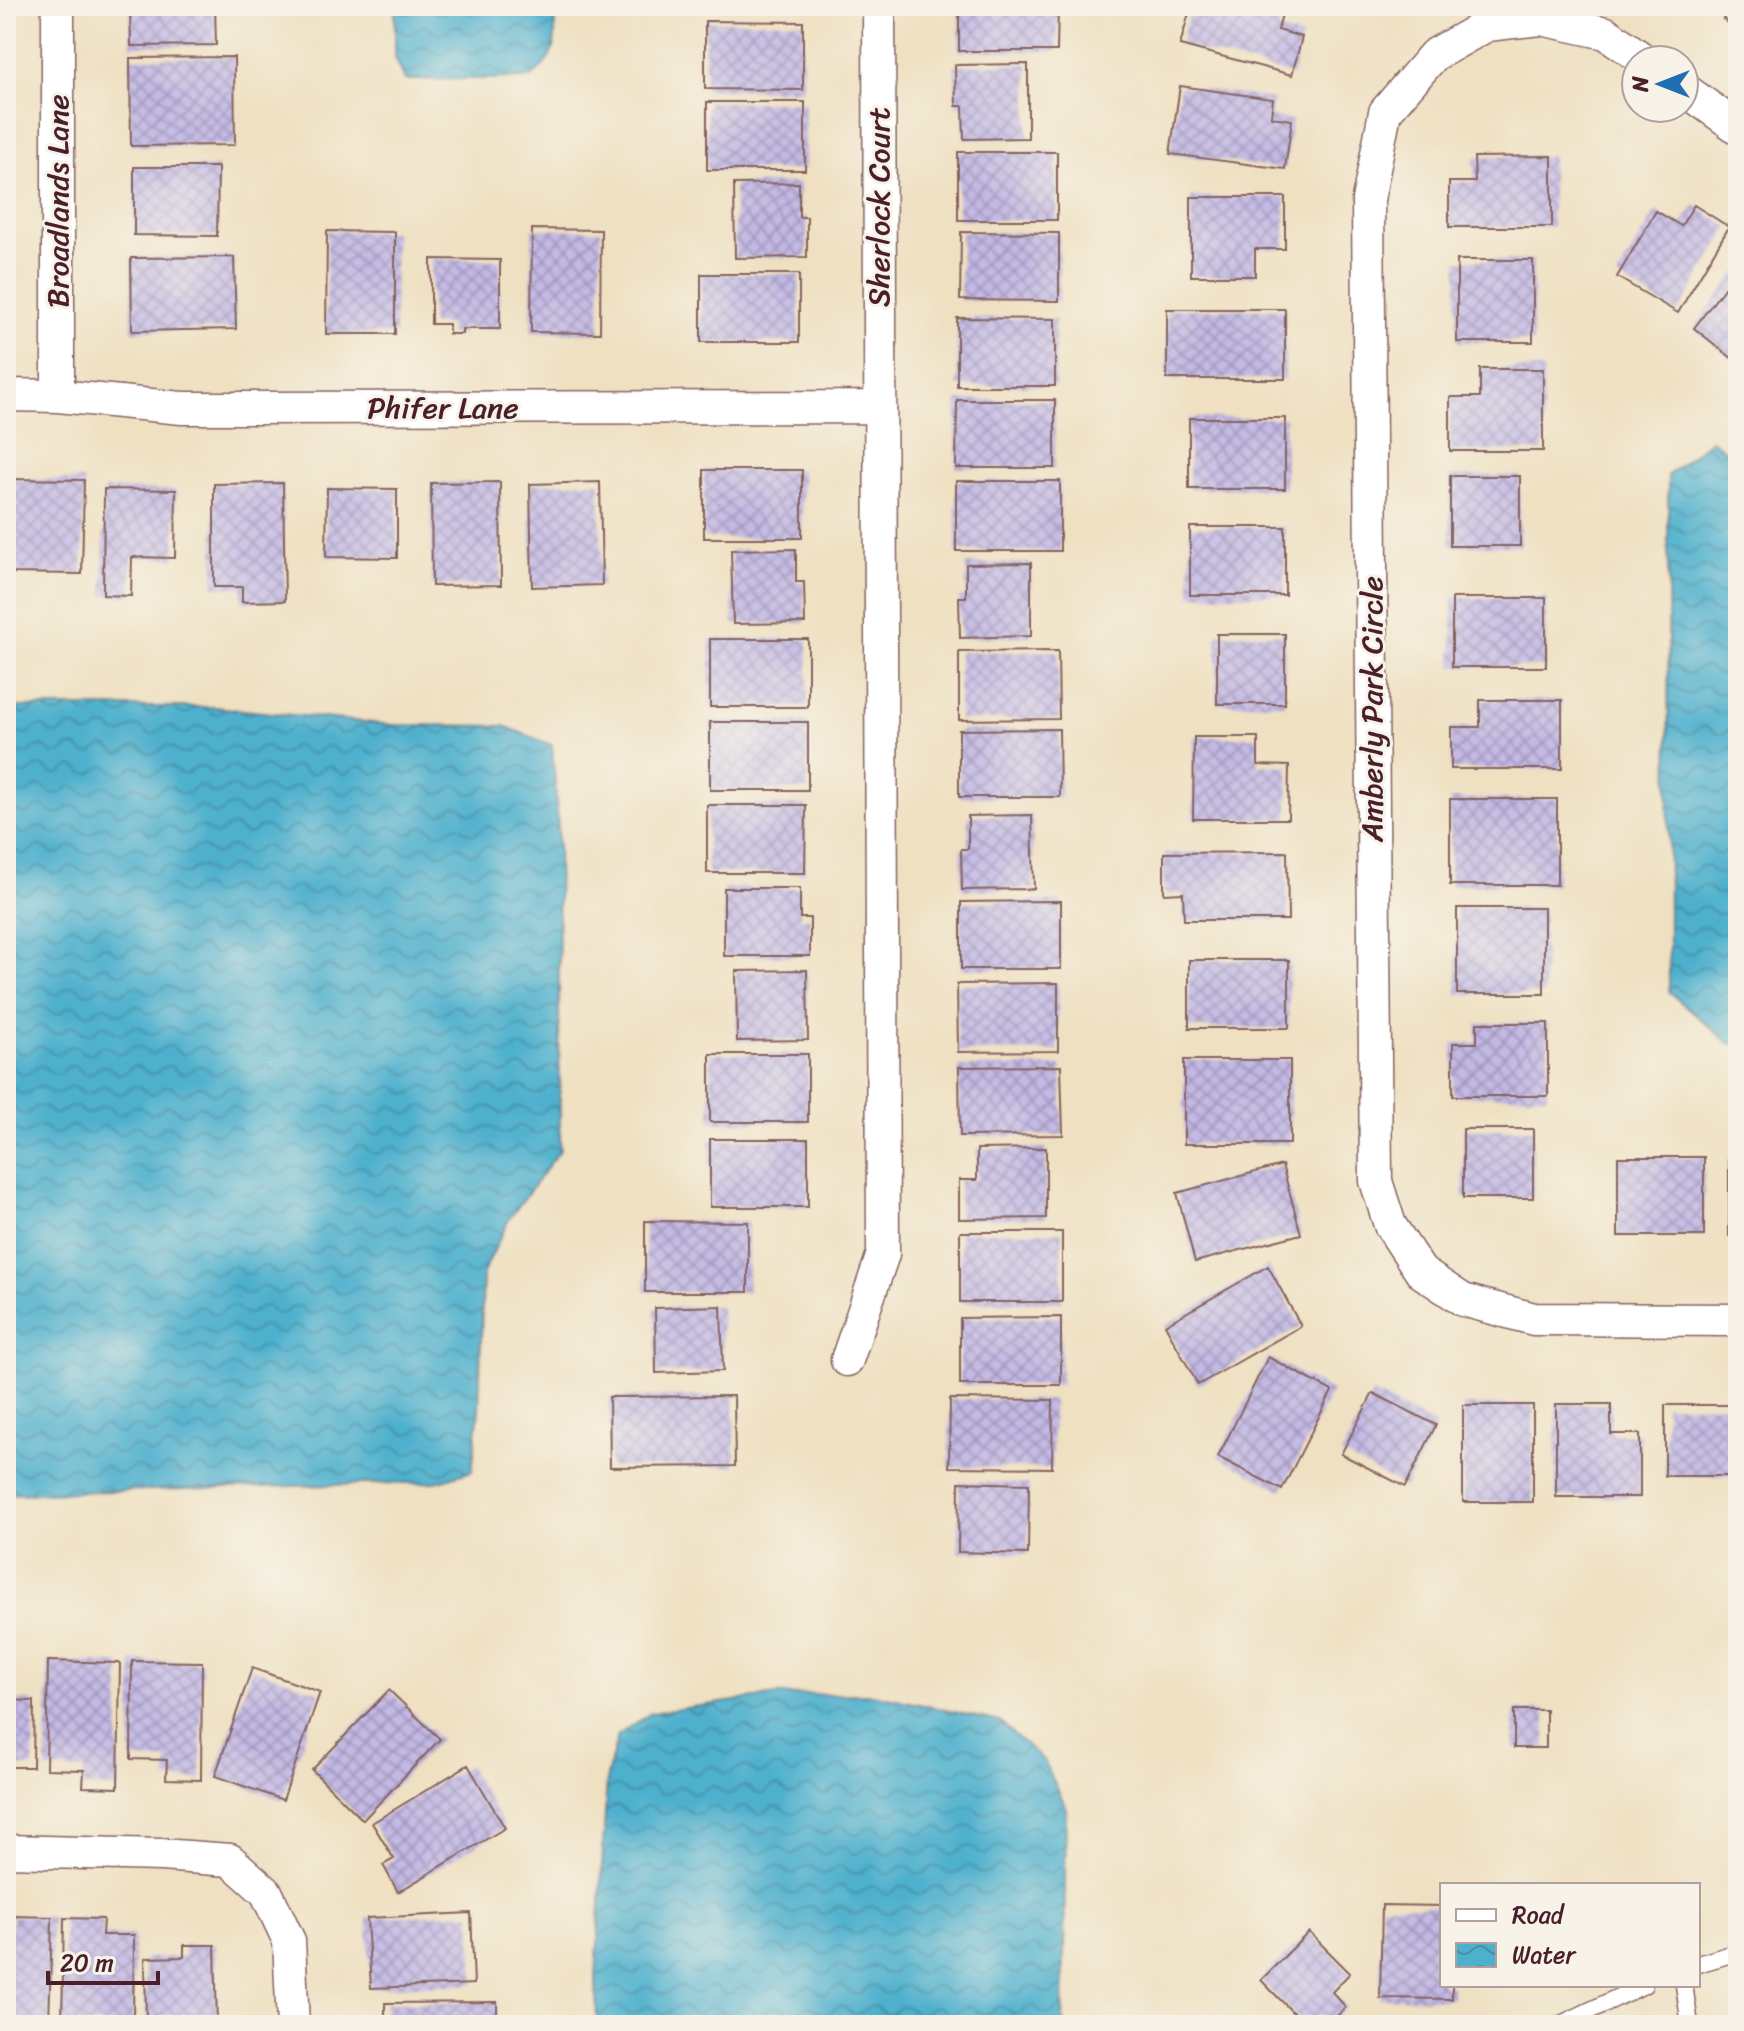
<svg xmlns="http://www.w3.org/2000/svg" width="1744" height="2031" viewBox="0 0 1744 2031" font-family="Sriracha,sans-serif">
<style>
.water{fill:url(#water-waves);stroke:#4c687c;stroke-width:2}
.building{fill:url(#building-cross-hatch)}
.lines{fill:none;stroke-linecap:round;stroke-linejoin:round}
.service-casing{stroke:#846360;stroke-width:19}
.minor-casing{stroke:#846360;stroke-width:35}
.service{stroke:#fff;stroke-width:16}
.minor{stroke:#fff;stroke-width:32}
.labels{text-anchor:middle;stroke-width:6;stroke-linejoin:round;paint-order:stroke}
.street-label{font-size:30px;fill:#4a1f2b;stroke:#f7f3e8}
</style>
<defs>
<pattern id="water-waves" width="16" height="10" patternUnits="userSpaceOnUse" patternTransform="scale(2)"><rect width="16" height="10" fill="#4eb0cd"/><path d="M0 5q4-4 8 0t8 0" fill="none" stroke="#438fa7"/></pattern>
<pattern id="building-cross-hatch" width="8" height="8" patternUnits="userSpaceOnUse" patternTransform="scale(2)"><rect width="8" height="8" fill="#c3b9e5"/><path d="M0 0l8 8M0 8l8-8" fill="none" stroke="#a096ba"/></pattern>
</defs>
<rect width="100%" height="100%" fill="#f7f3e8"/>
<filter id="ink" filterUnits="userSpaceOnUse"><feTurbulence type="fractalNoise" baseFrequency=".0125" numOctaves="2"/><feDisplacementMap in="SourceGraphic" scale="16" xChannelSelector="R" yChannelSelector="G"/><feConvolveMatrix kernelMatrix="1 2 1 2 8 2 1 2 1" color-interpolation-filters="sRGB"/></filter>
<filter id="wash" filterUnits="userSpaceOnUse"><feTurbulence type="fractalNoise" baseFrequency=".006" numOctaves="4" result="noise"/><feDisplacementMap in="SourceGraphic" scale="32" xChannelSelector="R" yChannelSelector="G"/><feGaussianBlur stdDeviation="1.8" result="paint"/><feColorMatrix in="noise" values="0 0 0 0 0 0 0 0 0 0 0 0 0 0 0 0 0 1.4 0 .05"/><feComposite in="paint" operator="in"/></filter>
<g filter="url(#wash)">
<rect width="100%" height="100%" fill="#efe0c1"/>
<path class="water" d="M395 6H554C555 42 560 54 530 78L405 80 395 57Z
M1711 440 1738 460V1043L1730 1044 1669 992 1668 475Z
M6 707H213L393 725 504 726 552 745 558 827 560 1150 509 1219 483 1273 479 1410 472 1471 436 1482 6 1494Z
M873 1694 1000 1722 1044 1761 1066 1807 1063 2025H597L596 1978 607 1776 618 1735 651 1713 777 1695Z"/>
<g id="blocks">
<path class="building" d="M130 6H215L216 45 131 46Z
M959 6H1058L1057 51H959Z
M1191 6H1284L1278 30 1302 37 1292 75 1180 45Z
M1732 6H1738V30L1723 19Z
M705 21 803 22V90L705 89Z
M234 57 235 145 131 146 130 58Z
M1028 64V138L964 139 963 106H956L955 65Z
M1180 86 1273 99 1271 117 1292 120 1285 169 1170 154Z
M707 102H805V170H707Z
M958 152H1057V220H958Z
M1552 156V227H1449V182H1475L1474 157Z
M134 167H218L217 236 134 235Z
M799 183V217H807V257L735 258 734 184Z
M1191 197H1285V249H1255V276H1191Z
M1694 205 1729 227 1678 313 1617 277 1656 211 1681 226Z
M532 229 601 230 600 333 531 332Z
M327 231 395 232V334H326Z
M961 232 1059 233V301L960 300Z
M234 257 236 329 132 331 131 258Z
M431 259 500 260V329H462V334H449V324H431Z
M1457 260H1533V342H1457Z
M1738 270V363L1694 328Z
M701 274H799V342H701Z
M1167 309H1285V379H1167Z
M957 318 1055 319V386H957Z
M1480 369H1543V451H1450V397H1480Z
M957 400H1055V468H956Z
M1189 418H1285V489H1189Z
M704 470H802V538H704Z
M1450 476H1520V546H1450Z
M6 479 84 480 82 574 6 573Z
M956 481H1060V551H956Z
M500 482 501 585 432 586 431 483Z
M600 482 602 585 532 587 530 484Z
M283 483 285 601 242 602V587H214V484Z
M327 488 397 489V558L326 557Z
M104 489 176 490 175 558 132 557 131 596 103 595Z
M1190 527H1285V595H1190Z
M796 549V582H804L805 623 733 624 731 550Z
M1031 563V636L960 638 959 597H966V564Z
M1452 598H1546V667H1452Z
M1217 634H1285V704H1217Z
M710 639H808V707H710Z
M1058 651 1059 719 959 720V652Z
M1480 700H1562V769H1451V727H1480Z
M710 722H808V790H710Z
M1059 729 1060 797H959V730Z
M1194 737H1258V765L1289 766 1288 819H1193Z
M1450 799H1557V885H1450Z
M707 805H806L805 873H707Z
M1032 815 1034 889 962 890 961 849H968V816Z
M1287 852 1288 920H1184L1183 893 1164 894V853Z
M724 888H800V918H810V956H724Z
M1061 901V969H961V902Z
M1457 908H1544V994H1457Z
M1189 960H1289V1028H1189Z
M807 970 808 1040 737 1041 736 971Z
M1058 983V1051L958 1052 957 984Z
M1477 1023H1548V1096H1453V1043H1477Z
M710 1054H808V1122H710Z
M1184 1060H1290V1144H1184Z
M1061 1066 1063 1135 960 1136 959 1067Z
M1463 1129H1533V1198H1463Z
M710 1139H808V1207H710Z
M1046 1148V1218L959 1219V1180H977V1149Z
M1618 1157H1704V1236H1618Z
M1729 1157H1738V1236H1729Z
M1282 1165 1301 1234 1195 1262 1177 1193Z
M645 1221 748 1222V1292H645Z
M960 1232H1062V1302H960Z
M1268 1266 1301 1326 1198 1385 1165 1325Z
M721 1306 723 1371 656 1373 655 1308Z
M1061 1317V1385H960V1318Z
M1268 1357 1332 1391 1282 1490 1218 1457Z
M1373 1393 1436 1425 1405 1487 1341 1454Z
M734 1396 735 1466 610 1467 609 1397Z
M950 1399 1053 1400 1052 1468 949 1467Z
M1556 1404H1611V1434H1640V1497H1556Z
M1463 1405H1533V1502H1463Z
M1665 1405H1736V1476H1665Z
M959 1482 1029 1484 1028 1554 958 1552Z
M48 1661 120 1663 118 1788 83 1787 84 1770 46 1769Z
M132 1661 202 1662 201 1780 166 1779 167 1760 131 1759Z
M252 1668 320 1692 283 1800 215 1776Z
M389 1690 440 1739 363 1820 312 1770Z
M6 1700 34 1701 33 1767H6Z
M1514 1710H1546V1748H1514Z
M468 1765 505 1828 398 1892 383 1865 394 1859 372 1823Z
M1382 1905 1442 1906V1985H1452V1999L1380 1998Z
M471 1913 474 1984 371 1988 367 1918Z
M12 1916 52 1917 49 2025H6V1933H11Z
M64 1918 103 1919 102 1935H134L133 2025H62Z
M1309 1932 1350 1973 1332 1992 1346 2007 1328 2025H1305L1261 1980Z
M184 1945H215L217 2025H146L145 1958 184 1957Z
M497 2002V2025H385V2003Z"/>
</g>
</g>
<g filter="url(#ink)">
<use href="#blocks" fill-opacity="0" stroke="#846360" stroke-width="2"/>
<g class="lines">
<defs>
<path id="service" d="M1698 1964 1738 1952
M1684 1985 1690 2025
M1559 2025 1644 1985"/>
<path id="minor" d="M58 6V396
M1644 60 1606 33 1541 19 1487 25 1434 55 1385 112 1368 200 1376 1181 1390 1225 1421 1272 1463 1300 1534 1319 1738 1320
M1684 89 1738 128
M6 395 58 396 182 408 880 407
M847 1360 883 1254 879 6
M6 1851 161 1855 230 1860 266 1892 289 1941 293 2025"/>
</defs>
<use href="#service" class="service-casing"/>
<use href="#minor" class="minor-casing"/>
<use href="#service" class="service"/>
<use href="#minor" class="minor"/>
</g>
</g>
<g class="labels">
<g class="street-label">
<text transform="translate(58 201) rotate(-90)" y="10">Broadlands Lane</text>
<text transform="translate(879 207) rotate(-90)" y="10">Sherlock Court</text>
<text x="443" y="418">Phifer Lane</text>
<text transform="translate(1372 709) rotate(-90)" y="10">Amberly Park Circle</text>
</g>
</g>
<rect width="1744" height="2031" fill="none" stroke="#f7f3e8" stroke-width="32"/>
<rect x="1440" y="1883" width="260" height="104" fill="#f7f3e8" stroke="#b29e9c" stroke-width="2"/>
<rect x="1456" y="1909" width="40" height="12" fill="#ffffff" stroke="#b29e9c" stroke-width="2"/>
<text x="1512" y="1923" font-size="24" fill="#4a1f2b">Road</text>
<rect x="1456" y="1943" width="40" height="24" fill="url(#water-waves)" stroke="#b29e9c" stroke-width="2"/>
<text x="1512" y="1963" font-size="24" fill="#4a1f2b">Water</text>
<g transform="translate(1660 84) rotate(270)"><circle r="38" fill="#f7f3e8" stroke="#b29e9c" stroke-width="2"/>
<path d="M0-6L14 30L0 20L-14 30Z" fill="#1f6fb2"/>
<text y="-12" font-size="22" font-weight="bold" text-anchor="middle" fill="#4a1f2b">N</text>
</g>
<path d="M48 1971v12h110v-12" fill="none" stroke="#4a1f2b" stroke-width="4"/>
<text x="60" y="1971" font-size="24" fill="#4a1f2b" stroke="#f7f3e8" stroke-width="6" paint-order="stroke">20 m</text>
</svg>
